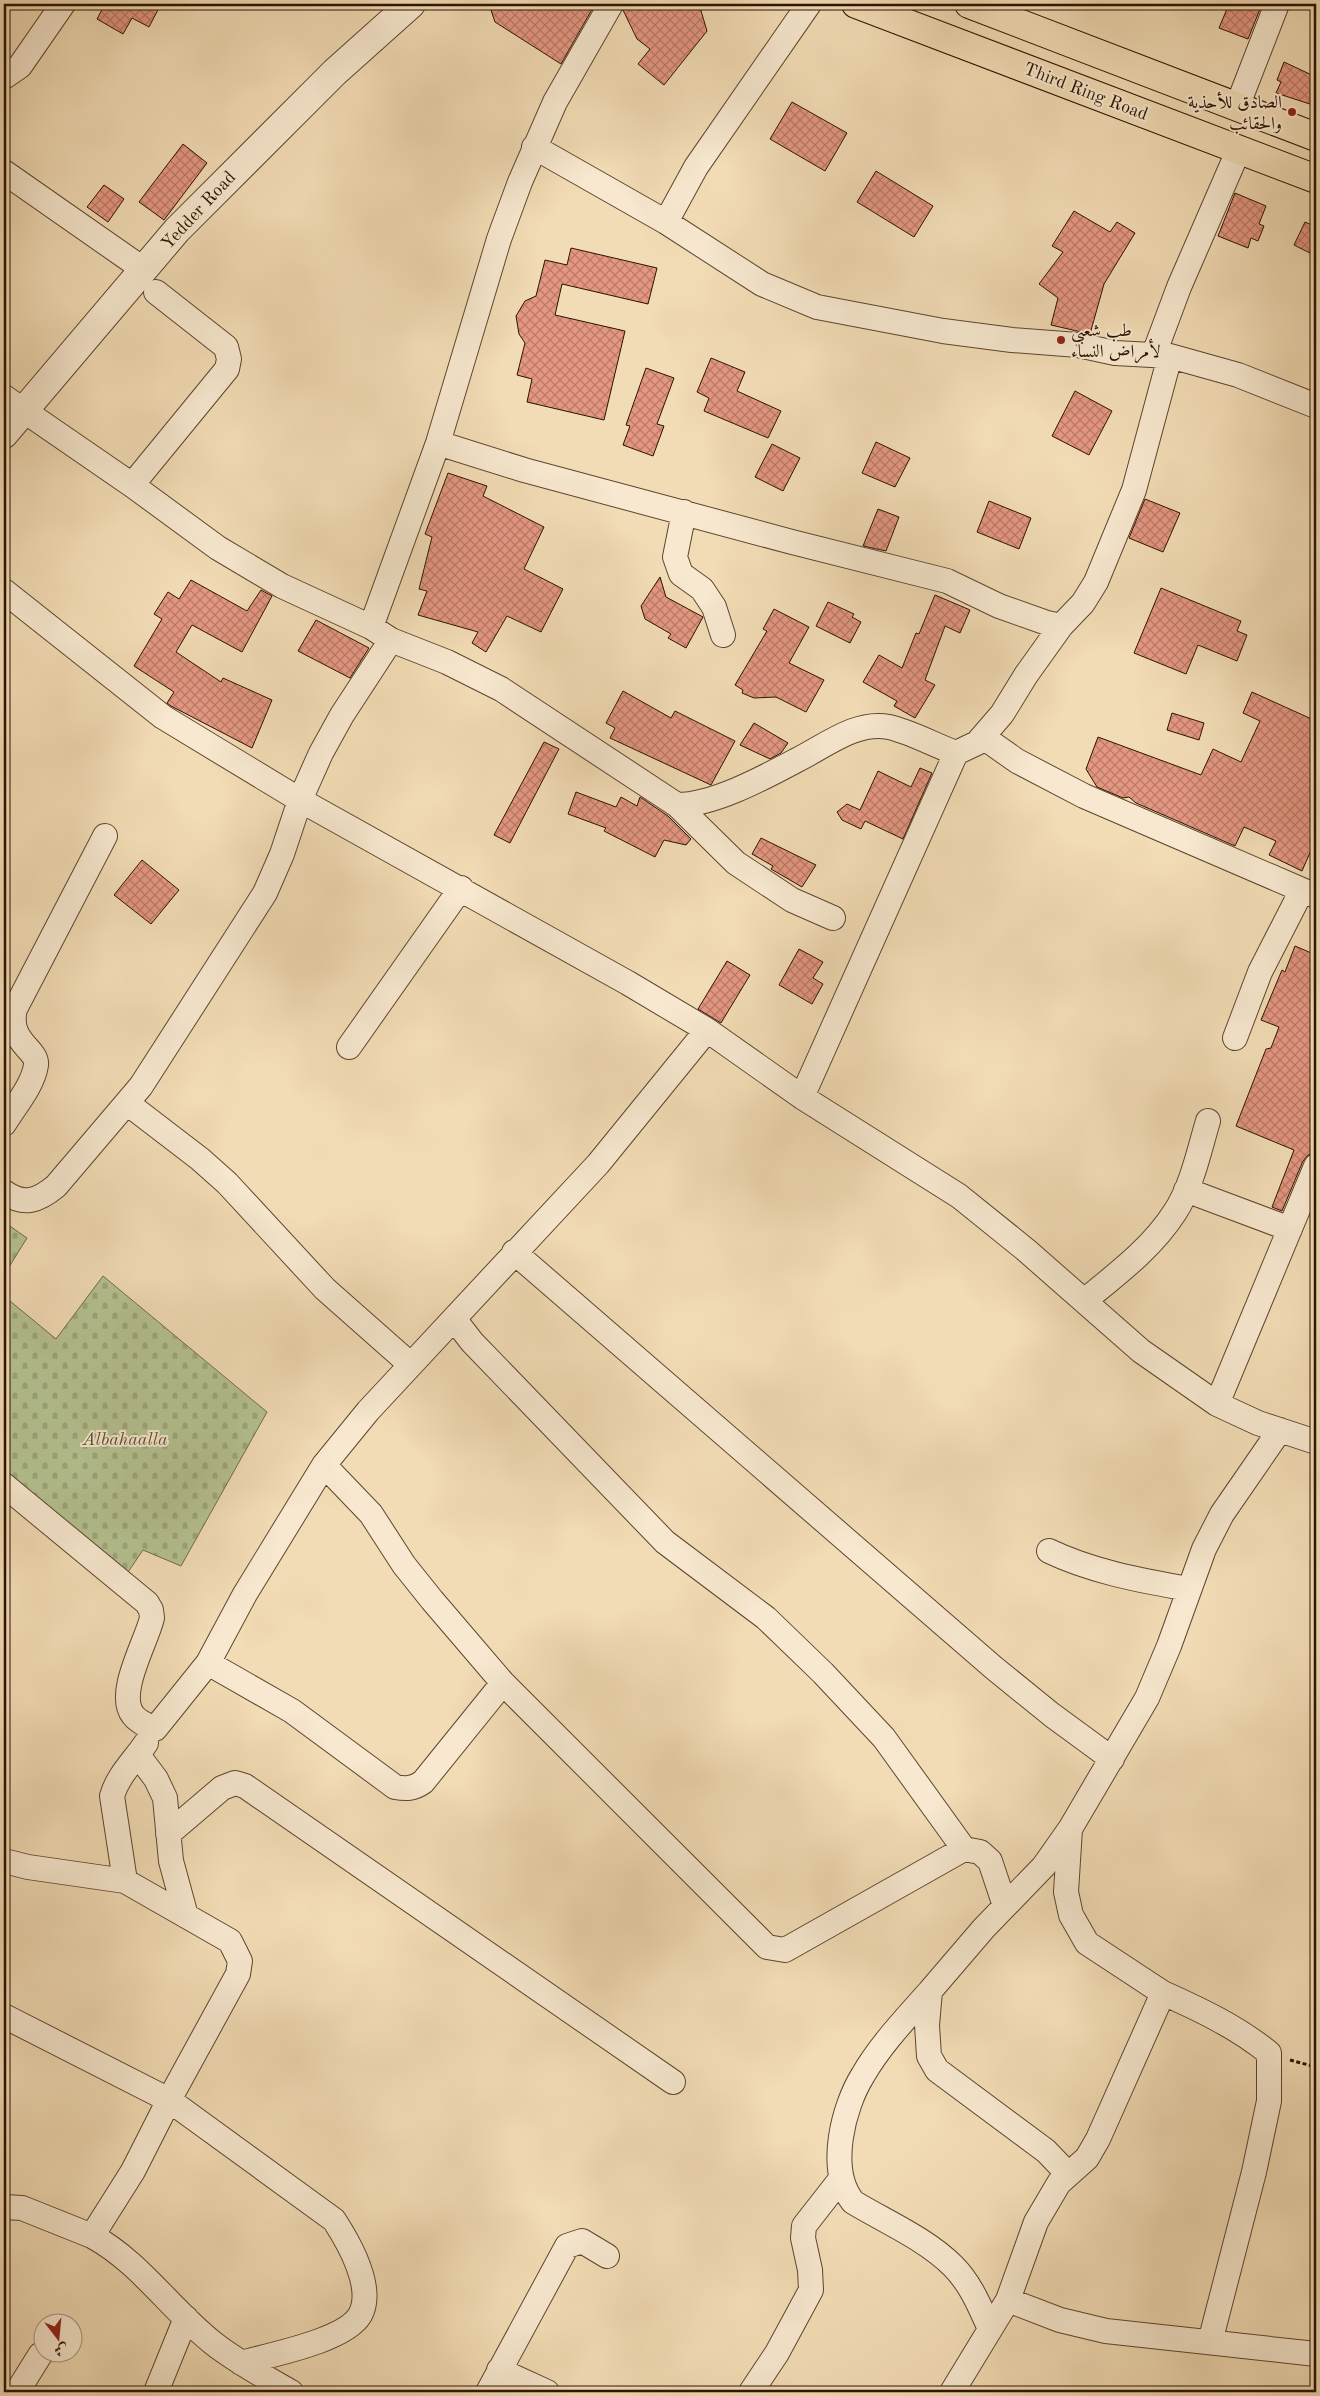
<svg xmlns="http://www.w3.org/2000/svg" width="1320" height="2396" viewBox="0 0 1320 2396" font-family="'Old Standard TT',Amiri,serif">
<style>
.cemetery{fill:url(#cemetery-stones);stroke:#706a48}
.building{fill:url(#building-cross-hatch);stroke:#2c1300}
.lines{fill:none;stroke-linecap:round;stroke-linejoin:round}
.minor-casing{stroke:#5e452d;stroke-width:26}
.tertiary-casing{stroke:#5e452d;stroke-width:30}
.primary-casing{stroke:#2c1300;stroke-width:30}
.path{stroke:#2c1300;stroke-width:3;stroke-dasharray:4 2.5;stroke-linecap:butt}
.minor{stroke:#f7e8cf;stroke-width:24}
.tertiary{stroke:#f7e8cf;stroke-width:28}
.primary{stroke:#f2dcb5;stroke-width:28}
.poi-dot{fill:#8f2418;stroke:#f7e8cf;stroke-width:2}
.labels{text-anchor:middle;stroke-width:4;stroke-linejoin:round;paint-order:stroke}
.street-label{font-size:18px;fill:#2c1300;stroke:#f7e8cf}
.poi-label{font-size:18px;fill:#2c1300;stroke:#f7e8cf;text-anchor:end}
.park-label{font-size:18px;font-style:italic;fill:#5c5033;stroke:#f7e8cf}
</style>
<defs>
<pattern id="cemetery-stones" width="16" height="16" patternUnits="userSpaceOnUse" patternTransform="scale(1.25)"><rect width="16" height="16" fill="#b5c291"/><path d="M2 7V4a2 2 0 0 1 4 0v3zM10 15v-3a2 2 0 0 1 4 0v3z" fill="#9ca67b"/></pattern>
<pattern id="building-cross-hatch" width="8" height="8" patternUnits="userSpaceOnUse" patternTransform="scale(1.25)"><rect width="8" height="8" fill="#e59782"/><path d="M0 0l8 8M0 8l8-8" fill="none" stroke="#ba7a68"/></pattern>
</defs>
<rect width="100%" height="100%" fill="#f2dcb5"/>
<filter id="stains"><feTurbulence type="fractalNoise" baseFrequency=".004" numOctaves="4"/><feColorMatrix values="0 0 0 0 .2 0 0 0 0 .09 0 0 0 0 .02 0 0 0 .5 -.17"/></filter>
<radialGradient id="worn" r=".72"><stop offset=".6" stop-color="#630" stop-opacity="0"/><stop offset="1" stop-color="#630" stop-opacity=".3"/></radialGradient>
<path class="cemetery" d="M4 1222 27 1238 4 1275Z
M103 1276 267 1412 181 1566 143 1550 124 1578 4 1483V1296L56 1339Z"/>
<path class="building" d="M105 4H161L149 27 132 18 123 34 97 19Z
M489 4H595L561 64 495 22Z
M625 4H699L707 31 664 85 638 64 650 49 637 39 623 10Z
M1229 4H1262L1248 39 1219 28Z
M1284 62 1316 77V106L1276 93 1281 82 1277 80Z
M792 102 847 133 825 171 770 139Z
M183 144 207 163 164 220 139 202Z
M876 171 933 206 914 237 857 202Z
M104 185 124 199 108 222 87 207Z
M1235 193 1266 206 1259 224 1264 226 1258 241 1251 238 1248 248 1218 236Z
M1074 211 1110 232 1117 222 1135 233 1104 284 1090 334 1051 325 1058 298 1039 284 1063 252 1052 246Z
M1305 222 1316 227V256L1294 245Z
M571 248 657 268 648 304 562 284 555 315 625 331 604 420 527 402 532 379 517 375 525 343 519 334 516 316 525 301 536 296 545 260 567 265Z
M711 358 745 372 737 391 781 411 768 438 704 411 709 398 697 392Z
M646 368 674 378 657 424 664 426 653 456 623 445 630 426 626 425Z
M1075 391 1112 411 1089 455 1052 436Z
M876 442 910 458 895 487 862 473Z
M772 444 800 458 783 491 755 477Z
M448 473 487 486 483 496 544 527 524 569 563 589 541 632 507 616 486 652 472 643 478 632 418 615 427 591 419 589 432 537 425 534Z
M1145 499 1180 513 1163 552 1129 538Z
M989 501 1031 518 1019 549 977 532Z
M878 509 899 517 886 551 863 546Z
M660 577 666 597 703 617 686 648 668 638 671 634 645 619 641 606Z
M191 580 247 611 261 590 272 596 242 652 192 625 176 652 221 682 223 678 272 700 252 748 171 706 167 703 174 692 134 666 162 619 154 614 168 592 179 599Z
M1161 588 1241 621 1237 631 1247 635 1237 661 1198 645 1186 674 1134 653Z
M935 595 970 610 960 633 945 626 925 680 935 685 915 718 894 706 897 701 863 682 879 655 902 668 916 633 919 634Z
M828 602 854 614 852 617 861 622 850 643 816 626Z
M774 609 809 627 789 663 824 680 806 712 776 697 754 698 742 693 743 690 735 685 767 631 763 629Z
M316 620 369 648 350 678 298 651Z
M623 691 671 718 675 711 735 741 711 785 610 738 615 728 606 723Z
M1252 692 1316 721V839L1302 871 1269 855 1276 841 1244 827 1235 846 1136 803 1129 797 1123 798 1097 787 1086 769 1098 737 1201 775 1213 749 1241 762 1260 721 1243 713Z
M1172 713 1204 723 1199 740 1167 730Z
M754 723 788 743 781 753 770 759 740 745Z
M544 742 559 749 510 843 494 835Z
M920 768 932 773 903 839 865 821 861 829 842 820 837 812 847 804 860 810 878 771 911 787Z
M576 792 616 807 621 797 637 806 640 797 668 816 691 839 686 845 664 840 655 857 604 831 606 828 568 814Z
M761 838 816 865 802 887 771 869 773 866 752 854Z
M142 860 179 890 151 924 114 895Z
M1295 946 1316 955V1153L1308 1155 1303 1161 1282 1211 1272 1207 1294 1150 1236 1126 1266 1049 1271 1048 1279 1027 1261 1020 1282 970 1285 972Z
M799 949 823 962 813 978 823 984 812 1004 779 985Z
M727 961 750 975 721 1023 698 1009Z"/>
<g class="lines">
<defs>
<path id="minor" d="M4 77 20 66 63 4
M1237 107 1277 4
M534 147 666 222 762 284 817 307 943 331 1012 340 1078 345 1115 353 1170 356 1238 375 1316 406
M4 172 143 269
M666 222 696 167 809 4
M1154 354 1179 287 1239 149
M4 397 132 485 218 548 282 586 371 627 391 640 342 715 321 753 300 800 282 854 265 893 141 1086 56 1186C38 1201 24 1206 4 1192
M438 443 524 470 792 542 947 581 999 606 1047 623 1061 626
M132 485 227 369 229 359 226 347 156 292
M684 512 675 557 681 574 702 589 714 607 723 635
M4 591 163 717 300 800 628 983 707 1030 802 1097 959 1196 1026 1250 1141 1351 1217 1404 1258 1423 1316 1442
M371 627 438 443 499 239 520 182 555 102 611 4
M391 640 447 662 501 689 677 805C714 805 765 777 797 760 824 747 856 720 889 727 911 732 934 745 956 753L802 1097
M983 737 1017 761 1084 796 1316 896
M956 753 977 743 1002 714 1026 675 1061 626 1083 603 1096 582 1134 490 1170 356
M677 805 736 863 792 900 833 918
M1235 1038 1260 972 1302 890
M349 1047 461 888
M127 1103 200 1159 227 1183 325 1289 411 1365
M4 1124C14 1107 33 1086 36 1065 38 1049 7 1042 15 1009L105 836
M1186 1190 1290 1229
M514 1252 994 1668 1052 1715 1112 1759
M1084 1301C1117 1274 1152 1248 1175 1212 1192 1186 1199 1151 1208 1121
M455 1320 472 1342 665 1542 766 1618 823 1673 884 1738 964 1849
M1217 1404 1316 1166
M324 1465 371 1514 404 1565 432 1600 503 1683 767 1947 785 1950 964 1849 980 1852 990 1861 1005 1906
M4 1485 147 1603 151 1610 152 1618C146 1643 116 1693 133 1715 138 1722 147 1725 155 1729L208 1663 245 1594 324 1465 368 1411 598 1164 707 1030
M1049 1551C1093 1572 1140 1580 1188 1589
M208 1663 292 1711 395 1787C406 1789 413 1789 423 1782L503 1683
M138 1755 156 1779 165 1798 171 1861 186 1916
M168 1834 222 1788 235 1783 245 1786 673 2082
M4 1861 28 1867 125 1881 230 1941 240 1961 238 1974 169 2100 133 2171 92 2236 22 2208 4 2207
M125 1881 112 1796C118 1775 134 1761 146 1743
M930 1991C907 2017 881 2044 863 2075 843 2107 827 2170 853 2202 886 2222 926 2239 953 2266 971 2284 980 2307 990 2329
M1163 1993C1201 2010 1237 2027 1269 2053V2101L1254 2172 1210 2342
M4 2016 169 2100 334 2220C349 2243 375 2288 360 2315 345 2341 269 2355 241 2363
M1068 2174 1046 2151 937 2070 929 2056 927 2025 930 1991 984 1928 1044 1866 1070 1829 1147 1698 1169 1646 1204 1549 1222 1514 1280 1430
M92 2236C140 2262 170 2309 213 2343 237 2362 265 2377 291 2392
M1008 2300 1060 2320 1106 2331 1316 2354
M499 2370 547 2392
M17 2392 40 2355
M156 2392 186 2318
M488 2392 567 2246 582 2241 607 2256
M751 2392 777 2353 811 2290 810 2270 803 2238 804 2226 840 2180
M952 2392 1008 2300 1036 2222 1059 2183 1087 2158 1098 2139 1163 1993 1087 1943 1071 1915 1066 1892 1070 1829"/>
<path id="tertiary" d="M4 434 177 230 335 72 411 4"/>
<path id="primary" d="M856 4 1316 179
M969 4 1316 137"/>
</defs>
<use href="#minor" class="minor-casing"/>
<use href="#tertiary" class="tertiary-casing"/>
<use href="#primary" class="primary-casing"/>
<path class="path" d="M1290 2060 1316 2067"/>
<use href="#minor" class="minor"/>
<use href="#tertiary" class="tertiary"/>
<use href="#primary" class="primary"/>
</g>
<g class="poi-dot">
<circle cx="1292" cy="112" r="5"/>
<circle cx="1061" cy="340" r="5"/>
</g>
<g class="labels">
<g class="street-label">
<text transform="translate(1086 91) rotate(21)" y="6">Third Ring Road</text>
<text transform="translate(198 210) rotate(-47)" y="6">Yedder Road</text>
</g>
<g class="poi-label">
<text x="1282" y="108">الصادق للأحذية<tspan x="1282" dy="21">والحقائب</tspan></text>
<text x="1071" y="336" text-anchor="start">طب شعبي<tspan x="1071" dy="21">لأمراض النساء</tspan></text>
</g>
<g class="park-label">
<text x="125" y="1445">Albahaalla</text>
</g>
</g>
<rect width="1320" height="2396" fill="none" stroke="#f2dcb5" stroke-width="20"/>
<rect x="5" y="5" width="1310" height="2386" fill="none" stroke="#2c1300" stroke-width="2.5"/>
<rect x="10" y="10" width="1300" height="2376" fill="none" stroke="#2c1300"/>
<g transform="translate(58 2338) rotate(164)"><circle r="24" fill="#f7e8cf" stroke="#a6937c"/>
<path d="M0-4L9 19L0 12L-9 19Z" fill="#8f2418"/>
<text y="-8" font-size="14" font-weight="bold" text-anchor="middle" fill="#2c1300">ش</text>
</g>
<rect width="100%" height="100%" filter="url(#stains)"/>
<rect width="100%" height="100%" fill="url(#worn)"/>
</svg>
